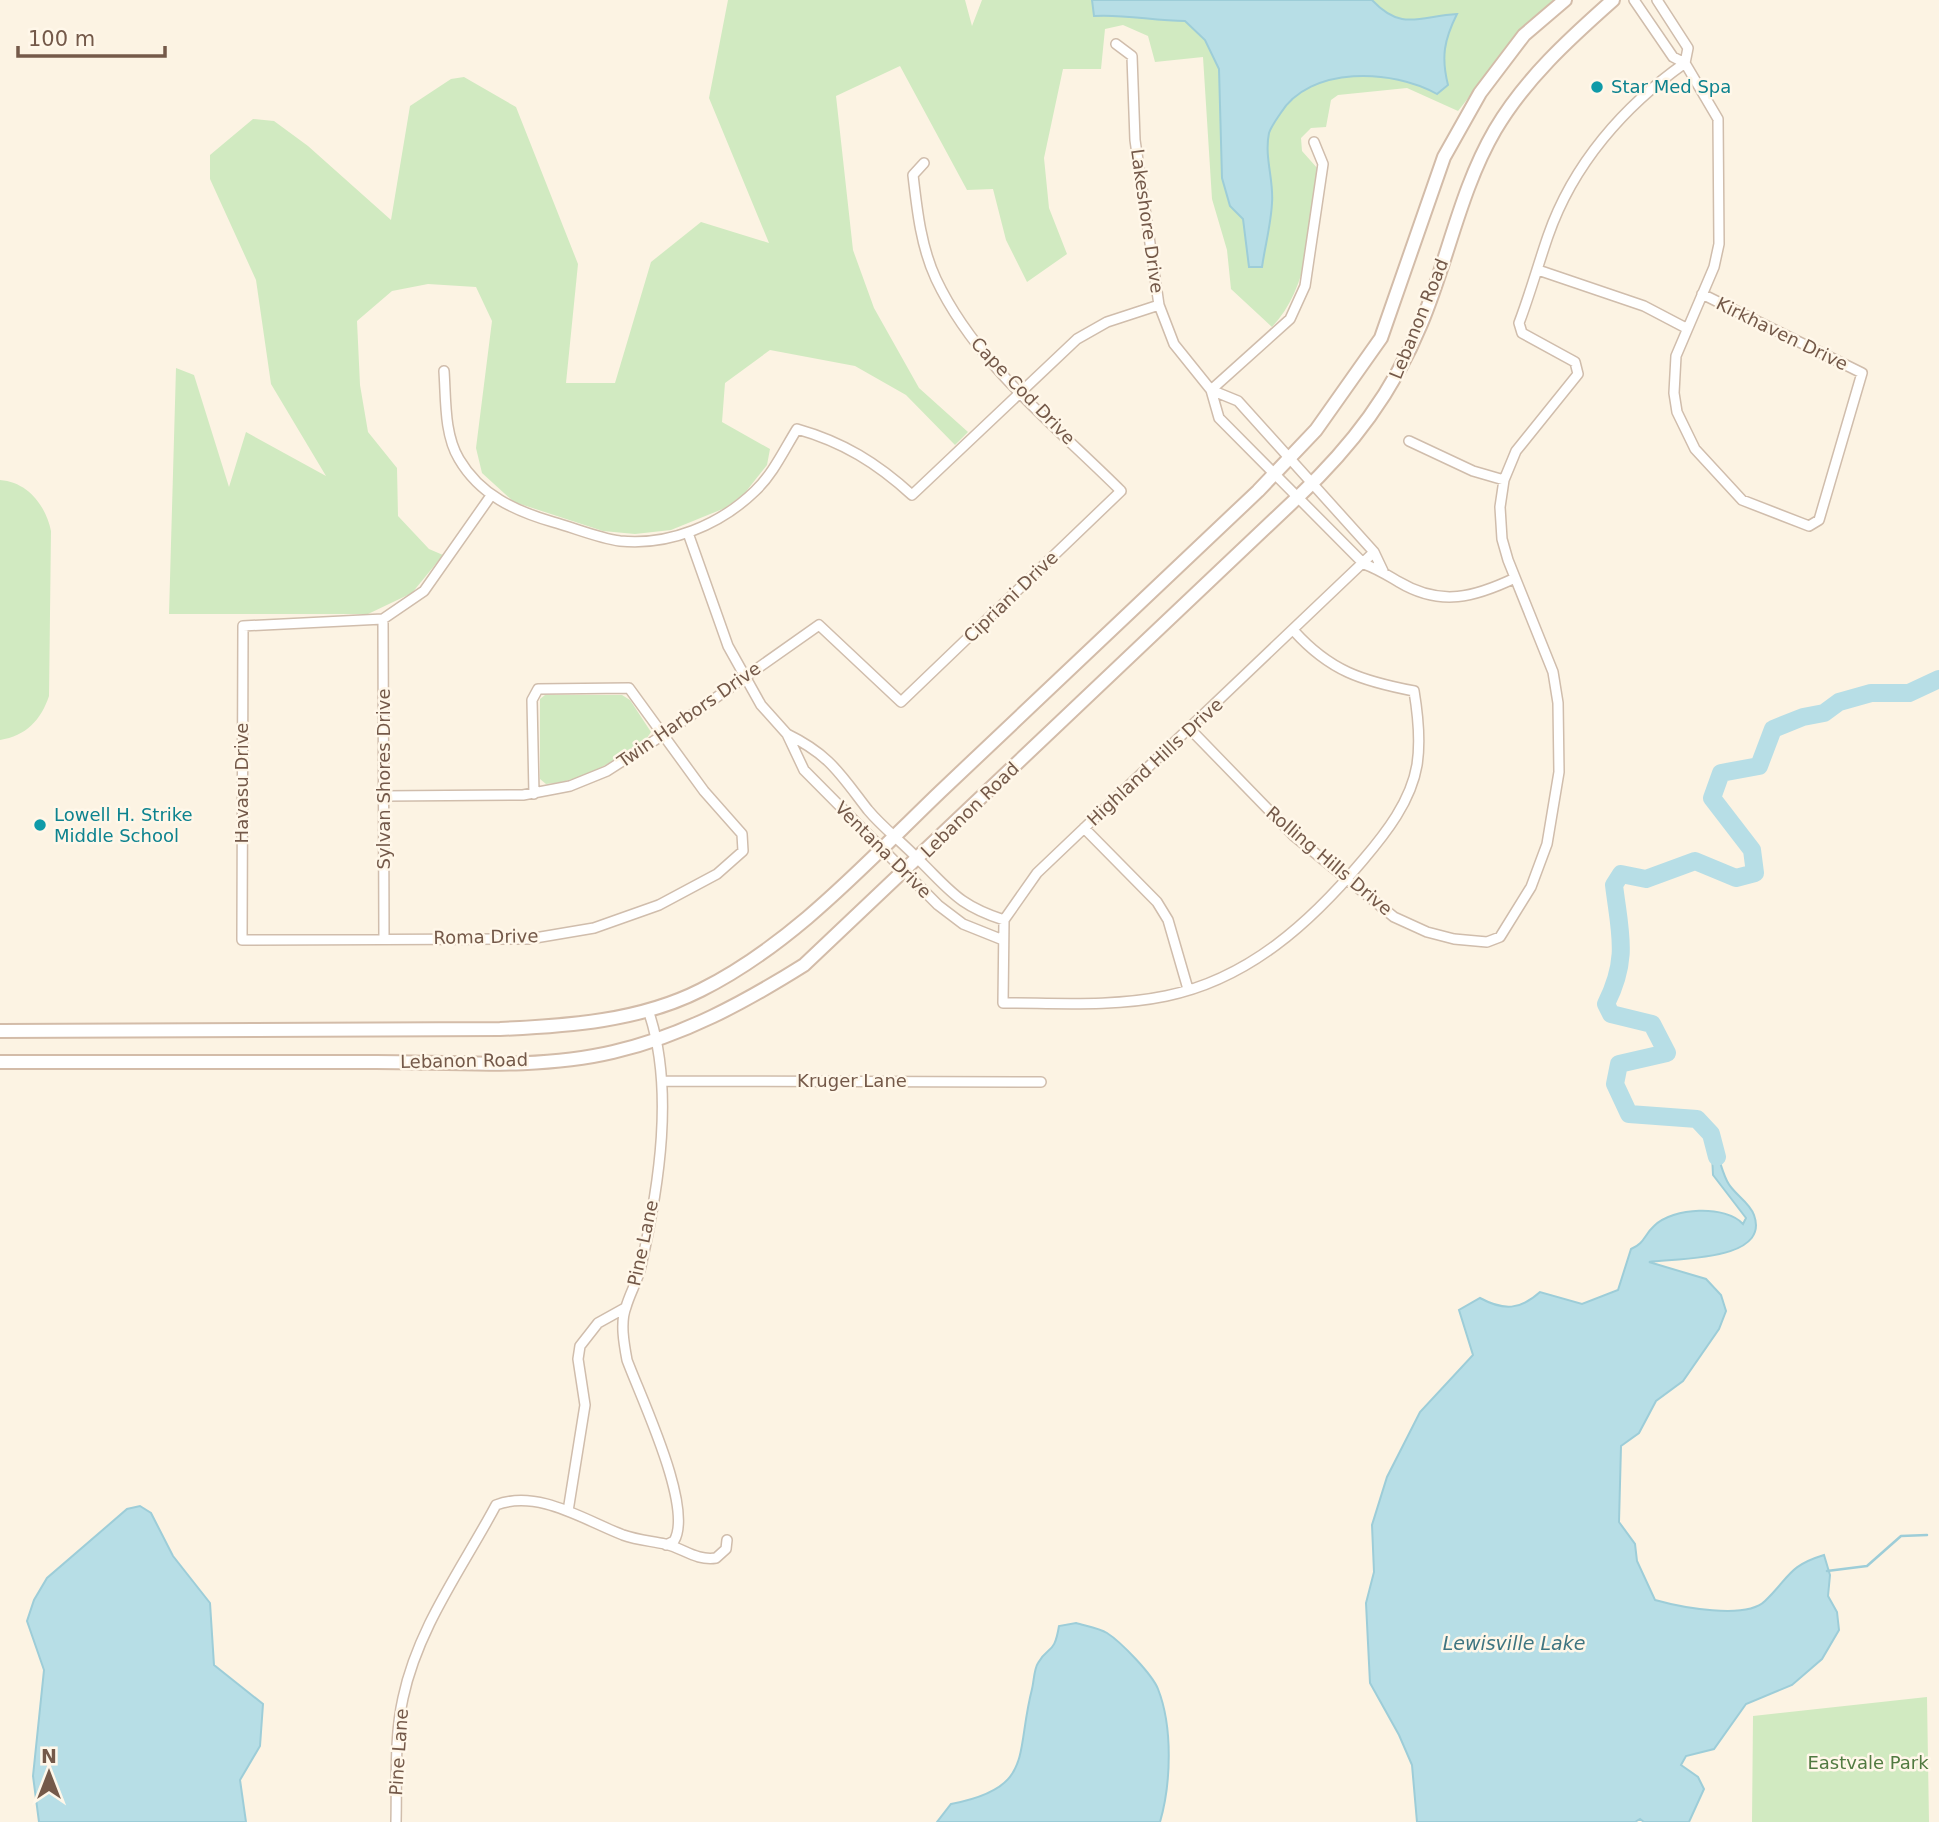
<svg xmlns="http://www.w3.org/2000/svg" width="1939" height="1822" viewBox="0 0 1939 1822" font-family="'DejaVu Sans',sans-serif">
<style>
.green{fill:#d1eac1}
.water{fill:#b7dee6;stroke:#9dcdd8;stroke-width:2}
.lines{fill:none;stroke-linecap:round;stroke-linejoin:round}
.stream{stroke:#9dcdd8;stroke-width:2.5}
.river{stroke:#b7dee6;stroke-width:18}
.minor-casing{stroke:#d0bdac;stroke-width:12}
.secondary-casing{stroke:#d3bca9;stroke-width:16}
.minor{stroke:#fff;stroke-width:9}
.secondary{stroke:#fff;stroke-width:12}
.culture-dot{fill:#0f9aa8;stroke:#fff7e9;stroke-width:2.5}
.labels{text-anchor:middle;stroke-width:5;stroke-linejoin:round;paint-order:stroke}
.culture-label{font-size:18px;fill:#0d838f;stroke:#fff7e9;text-anchor:start}
.street-label{font-size:18px;fill:#745949;stroke:#fff7e9}
.park-label{font-size:18px;fill:#517a41;stroke:#fff7e9}
.water-label{font-size:19px;font-style:italic;fill:#3f7581;stroke:#fff7e9}
</style>
<rect width="100%" height="100%" fill="#fcf3e3"/>
<path class="green" d="M728 0H965L972 26 982 0H1553L1519 34 1458 111 1407 88 1338 95 1331 100 1326 127 1311 128 1301 138 1302 151 1318 169C1312 221 1310 287 1272 327L1231 289 1227 250 1212 199 1203 57 1155 62 1148 36 1123 25 1105 29 1101 69H1063L1044 158 1049 208 1067 254 1027 282 1006 240 993 189 967 190 900 66 836 96 853 250 874 308 919 388 968 432 955 445 906 395 855 366 770 350 725 383 722 422 770 449 767 465 744 494 725 508 671 530 635 534 603 531 514 502 482 473 476 448 492 321 476 287 428 284 392 291 357 321 360 385 368 432 397 468 398 516 429 549 443 555 412 593 368 614H169L176 368 194 375 229 487 246 432 326 476 271 384 256 280 210 179V155L253 119 274 121 308 146 391 220 410 106 451 79 464 77 516 107 578 264 566 383H615L651 262 701 222 769 243 709 98Z
M0 480C28 482 46 506 51 531L49 696C41 720 26 736 0 740Z
M545 695H622L630 700 651 732 647 738C616 760 585 781 546 784L540 779V699Z
M1927 1697 1929 1822H1752L1753 1716Z"/>
<path class="water" d="M1092 0H1372C1402 32 1420 16 1457 14 1444 40 1441 57 1448 85L1437 94C1393 69 1310 65 1280 114 1276 120 1271 127 1269 133 1264 157 1274 180 1272 203 1271 224 1265 246 1262 267H1249L1243 219 1230 206 1222 178 1219 69 1205 40 1185 21C1154 21 1125 14 1094 16Z
M1711 1134C1717 1149 1720 1167 1727 1181 1733 1194 1749 1201 1754 1215 1771 1262 1674 1258 1649 1262L1706 1279 1721 1295 1726 1311 1719 1329 1683 1381 1656 1401 1639 1433 1621 1446 1619 1522 1635 1544 1637 1561 1655 1600C1680 1607 1746 1620 1765 1601 1790 1577 1788 1566 1824 1555L1830 1575 1828 1596 1837 1612 1839 1630 1822 1659 1792 1685 1746 1704 1714 1749 1686 1756 1681 1765 1698 1777 1704 1789 1689 1822H1644L1640 1819 1635 1822H1417L1412 1765 1399 1735 1370 1683 1366 1603 1374 1572 1372 1525 1387 1477 1420 1412 1473 1355 1459 1310 1480 1298C1504 1311 1520 1310 1540 1292L1582 1304 1618 1290 1631 1249C1645 1243 1644 1235 1654 1226 1673 1207 1726 1205 1743 1224L1746 1218 1713 1175Z
M140 1506 151 1513 173 1556 210 1603 214 1665 263 1704 260 1746 240 1780 246 1822H39L33 1776 44 1670 27 1621 34 1600 47 1578 127 1509Z
M1076 1623C1086 1626 1099 1628 1107 1633 1121 1642 1152 1674 1158 1689 1173 1727 1171 1784 1160 1822H937L951 1804C1035 1788 1015 1755 1032 1689 1034 1681 1034 1669 1038 1663 1049 1644 1054 1656 1059 1626Z"/>
<g class="lines">
<path class="stream" d="M1827 1571 1867 1566 1901 1536 1927 1535"/>
<path class="river" d="M1717 1157 1711 1134 1697 1119 1629 1114 1615 1084 1619 1064 1667 1053 1652 1024 1611 1014 1606 1004C1629 958 1620 934 1614 885L1621 874 1646 879 1695 861 1736 878 1755 873 1752 850 1712 798 1721 773 1759 766 1773 729 1803 717 1824 713 1839 702 1871 693H1909L1939 679"/>
<defs>
<path id="minor" d="M1634 0 1673 57 1685 63 1718 119 1719 244 1714 267 1676 356 1674 393 1677 412 1695 449 1742 500 1809 526 1819 520 1862 373 1702 294
M1657 0 1688 48 1685 63
M1116 44 1132 56 1135 140 1159 305 1174 344 1211 390 1219 418 1364 564C1378 569 1387 575 1399 582 1441 607 1475 597 1515 578
M1538 270 1644 306 1686 328
M444 371C446 399 444 434 459 459 480 495 515 511 553 522 575 528 598 538 620 541 669 546 720 525 755 491 773 474 784 450 797 429 843 442 877 463 912 495L1077 339 1107 322 1159 305
M1211 390 1290 319 1305 286 1323 164 1314 142
M1211 390 1238 401 1374 552 1383 571
M1409 441 1473 471 1504 480
M490 497 424 591 383 619 243 626 242 940 529 939 594 928 659 905 717 874 743 851 742 834 704 791 629 688 538 689 532 700 534 794
M688 533 728 646 761 705 787 734 804 770 938 905 963 924 1003 940
M383 619 384 939
M1294 631C1330 671 1362 681 1414 691 1418 715 1421 740 1417 765 1411 801 1386 833 1363 860 1311 922 1249 979 1166 996 1113 1007 1057 1003 1003 1003L1004 920 1037 873 1374 552
M1190 729 1294 836 1394 917 1427 932 1454 939 1487 942 1500 937 1531 887 1547 844 1559 772 1558 703 1553 672 1508 560 1502 539 1500 507 1504 480 1516 451 1578 374 1575 362 1522 333 1519 323C1530 294 1538 265 1548 236 1573 164 1624 106 1685 63
M787 734C830 755 840 774 868 810 883 828 902 842 918 859 951 891 958 905 1004 920
M384 796 523 795 570 786 607 771 663 735 819 625 901 702 1121 491C1056 426 976 364 936 279 921 247 917 210 913 175L924 163
M1084 828 1157 902 1168 920 1188 989
M648 1010C675 1087 659 1187 641 1266 638 1280 630 1293 626 1307 620 1322 624 1344 627 1360 641 1398 694 1508 674 1541L666 1545
M664 1081 1041 1082
M568 1511 585 1405 578 1359 580 1346 598 1323 625 1308
M396 1822C397 1781 394 1738 403 1698 418 1627 463 1567 496 1505 538 1489 584 1520 623 1535 637 1540 651 1541 665 1544 683 1548 696 1561 716 1558L726 1549 727 1540"/>
<path id="secondary" d="M0 1031 500 1029C568 1026 640 1021 701 990 793 944 866 863 940 792 1046 692 1152 591 1258 491L1316 430 1381 338 1444 157 1480 93 1524 35 1565 0
M0 1062C125 1062 250 1061 376 1062 453 1062 537 1070 613 1052 683 1036 745 1002 804 965L1299 496C1352 446 1393 392 1421 324 1448 260 1460 190 1495 130 1525 79 1569 39 1613 0"/>
</defs>
<use href="#minor" class="minor-casing"/>
<use href="#secondary" class="secondary-casing"/>
<use href="#minor" class="minor"/>
<use href="#secondary" class="secondary"/>
</g>
<g class="culture-dot">
<circle cx="1597" cy="87" r="7"/>
<circle cx="40" cy="825" r="7"/>
</g>
<g class="labels">
<g class="culture-label">
<text x="1611" y="93">Star Med Spa</text>
<text x="54" y="821">Lowell H. Strike<tspan x="54" dy="21">Middle School</tspan></text>
</g>
<g class="street-label">
<text transform="translate(1147 221) rotate(82)" y="6">Lakeshore Drive</text>
<text transform="translate(1419 319) rotate(-68)" y="6">Lebanon Road</text>
<text transform="translate(1782 334) rotate(26)" y="6">Kirkhaven Drive</text>
<text transform="translate(1023 391) rotate(46)" y="6">Cape Cod Drive</text>
<text transform="translate(1011 597) rotate(-44)" y="6">Cipriani Drive</text>
<text transform="translate(689 715) rotate(-35)" y="6">Twin Harbors Drive</text>
<text transform="translate(1155 762) rotate(-43)" y="6">Highland Hills Drive</text>
<text transform="translate(384 779) rotate(-90)" y="6">Sylvan Shores Drive</text>
<text transform="translate(242 783) rotate(-90)" y="6">Havasu Drive</text>
<text transform="translate(970 810) rotate(-44)" y="6">Lebanon Road</text>
<text transform="translate(883 850) rotate(45)" y="6">Ventana Drive</text>
<text transform="translate(1329 861) rotate(40)" y="6">Rolling Hills Drive</text>
<text transform="translate(486 937) rotate(-1)" y="6">Roma Drive</text>
<text transform="translate(464 1061) rotate(-1)" y="6">Lebanon Road</text>
<text x="852" y="1087">Kruger Lane</text>
<text transform="translate(643 1243) rotate(-78)" y="6">Pine Lane</text>
<text transform="translate(399 1752) rotate(-86)" y="6">Pine Lane</text>
</g>
<g class="park-label">
<text x="1868" y="1769">Eastvale Park</text>
</g>
<g class="water-label">
<text x="1514" y="1650">Lewisville Lake</text>
</g>
</g>
<g transform="translate(49 1773)" stroke="#fff7e9" stroke-width="5" paint-order="stroke">
<path d="M0-5L12 26L0 18L-12 26Z" fill="#745949"/>
<text y="-10" font-size="19" font-weight="bold" text-anchor="middle" fill="#745949">N</text>
</g>
<path d="M18 46v10h147v-10" fill="none" stroke="#745949" stroke-width="3.5"/>
<text x="28" y="46" font-size="21" fill="#745949" stroke="#fff7e9" stroke-width="5" paint-order="stroke">100 m</text>
</svg>
